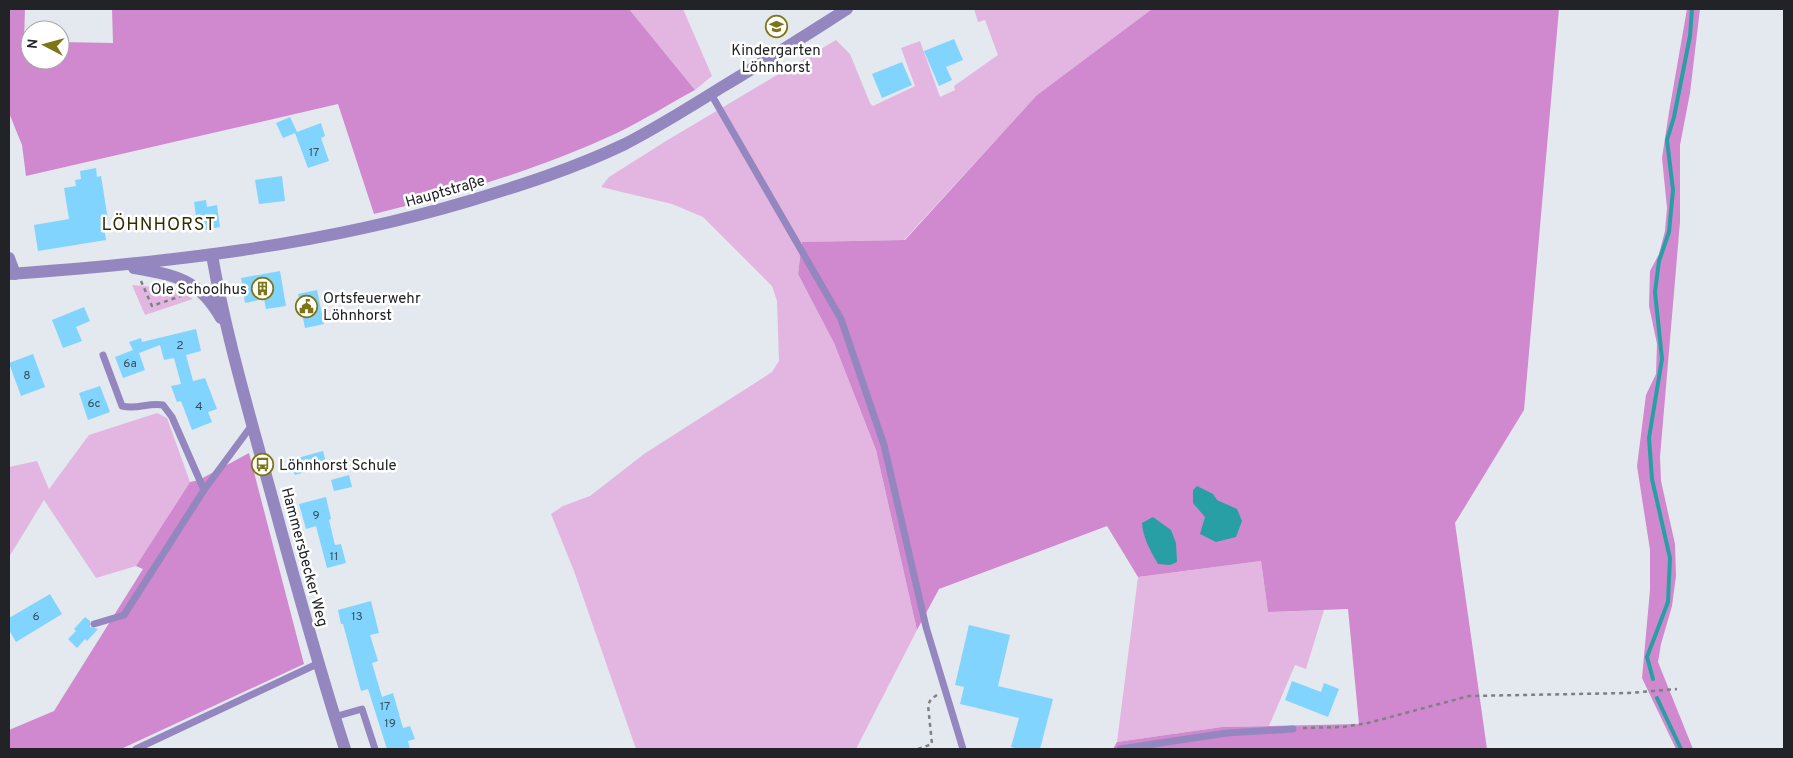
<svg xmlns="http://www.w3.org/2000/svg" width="1793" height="758" viewBox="0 0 1793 758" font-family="Overpass,sans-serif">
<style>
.green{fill:#e3b6e2}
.forest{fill:#d089cf}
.water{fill:#289fa4}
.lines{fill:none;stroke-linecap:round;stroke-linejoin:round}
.stream{stroke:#289fa4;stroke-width:4}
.building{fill:#80d4fd}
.path{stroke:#7e8085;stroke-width:2.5;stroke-dasharray:4 4;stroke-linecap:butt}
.service{stroke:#9487bf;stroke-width:7}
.minor{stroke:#9487bf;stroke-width:12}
.tertiary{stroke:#9487bf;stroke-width:12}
.labels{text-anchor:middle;stroke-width:5;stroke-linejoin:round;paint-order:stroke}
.number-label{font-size:12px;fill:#3a4f5c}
.poi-label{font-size:15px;fill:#222326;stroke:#fff;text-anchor:start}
.street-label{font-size:15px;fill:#222326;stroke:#fff}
.quarter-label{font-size:18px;letter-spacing:1px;fill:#322d02;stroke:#fff}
</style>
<rect width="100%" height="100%" fill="#e4e8ef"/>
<path class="green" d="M629 9H683L712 76 695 90Z
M974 9H1152L1037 95 904 240 802 242 798 274 834 343 876 450 917 630 856 749H636L574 571 551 514 563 506 590 496 644 454 772 372 779 361 777 301 772 286 703 217 672 204 601 187 609 177 666 141 836 40 850 54 870 103 873 106 915 86 901 48 920 41 940 97 955 90 954 86 998 55 985 20 978 22Z
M132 285 178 289 193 299 145 315Z
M157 413 167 418 190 482 136 566 96 578 44 500 9 557V467L37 461 49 489 89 435Z
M1261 561 1268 612 1324 610 1306 669 1295 665 1269 726 1222 727 1117 742 1138 577Z"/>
<path class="forest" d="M9 9H25L24 42H30V60H60V42L113 43 112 9H629L695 90C669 104 644 120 617 133 540 169 458 193 374 214L338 104 26 176 22 145 9 113Z
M1152 9H1559L1524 410 1455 523 1487 749H1113L1117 742 1222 727 1359 724 1348 609 1268 612 1261 561 1138 577 1107 526 939 589 917 630 876 450 834 343 798 274 802 242 905 240 1037 95Z
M1687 9H1700L1690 93 1680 145V222L1660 457 1661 481 1675 544 1676 576 1672 606 1661 644 1658 662 1693 749H1676L1642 678 1650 590V550L1637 466 1646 395 1656 374 1657 344 1649 306 1650 271 1659 254 1665 231 1667 208 1662 158 1669 112Z
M249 453 304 664 121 749H9V730L54 711 143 569 136 566 190 482 199 480Z"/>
<path class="water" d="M1197 486 1213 494 1217 500 1237 509 1242 521 1236 537 1216 542 1200 534 1205 517 1193 503V490Z
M1153 517 1171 530 1176 543 1177 562 1170 565 1158 564C1150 550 1143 538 1142 523Z"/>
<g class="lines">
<path class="stream" d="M1653 679 1647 657 1668 602 1670 558 1652 479 1649 438 1662 359 1655 292 1659 261 1669 232 1673 190 1667 140 1674 117 1690 36 1692 9
M1657 698 1681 749"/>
</g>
<path class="building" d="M954 39 963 60 946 67 952 80 939 86 924 51Z
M902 62 912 85 882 98 872 74Z
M290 117 297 132 321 123 325 136 321 138 329 161 308 168 295 133 283 138 276 123Z
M96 168 97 177 101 176 108 220 103 221 106 240 38 251 34 225 69 219 64 188 76 186 75 180 81 179 80 171Z
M282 176 285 201 259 204 255 180Z
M206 200 207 207 217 205 220 227 198 231 194 202Z
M280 271 286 306 266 309 264 299 245 303 241 278Z
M317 290 324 324 305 328 298 294Z
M84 307 90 321 76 327 82 341 63 348 52 320Z
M196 329 201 351 186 355 193 381 205 378 217 409 208 412 212 422 192 430 181 401 177 402 171 386 181 384 174 358 164 360 160 345 139 353 145 370 123 378 115 357 133 350 129 342 141 338 142 342Z
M33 354 45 387 21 396 9 363Z
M100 386 110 412 88 420 79 393Z
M323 451 327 466 295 475 290 460Z
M349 475 352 487 334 491 331 480Z
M326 497 331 519 329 520 335 545 341 544 346 563 327 568 316 526 306 529 299 504Z
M50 594 62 614 16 642 9 630V618Z
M371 601 379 633 370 635 378 661 372 663 382 697 393 693 403 728 410 726 415 739 408 741 410 749H387L368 689 361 691 343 624H341L338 610Z
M85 617 90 621V627L98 629 87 641 85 639 77 648 68 639 76 631 74 629Z
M969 625 1010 635 998 686 1053 699 1040 749H1019L1011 747 1019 718 960 704 964 687 955 685Z
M1292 681 1321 692 1324 683 1339 689 1328 717 1285 700Z"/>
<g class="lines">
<path class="path" d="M141 281 152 306 184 295
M1303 728 1343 727 1368 723 1469 696 1629 693 1677 689
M918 749 932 744 928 705 931 699 937 695"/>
<path class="service" d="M711 94 841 319 884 445 926 627 963 749
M103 355 122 406C137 410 149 402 163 405L172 417 204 490 252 425
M94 624 124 615 204 490
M334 717 362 709 375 749
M136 749 317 664
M1120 749 1227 733 1293 729"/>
<path class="minor" d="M9 258 15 274"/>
<path class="tertiary" d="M212 255C225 331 247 405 267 479 292 570 316 660 345 749
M134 268C175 275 199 279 221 318
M9 274C165 263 318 246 469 201 522 185 575 168 625 144 658 127 690 107 722 87 764 62 806 35 847 9"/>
</g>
<defs>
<symbol id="school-ring" viewBox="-11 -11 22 22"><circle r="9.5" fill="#fff" stroke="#7e7518" stroke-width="1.5"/><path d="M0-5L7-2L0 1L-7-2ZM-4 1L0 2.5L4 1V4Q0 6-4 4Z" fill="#7e7518"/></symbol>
<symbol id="building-ring" viewBox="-11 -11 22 22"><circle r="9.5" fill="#fff" stroke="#7e7518" stroke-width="1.5"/><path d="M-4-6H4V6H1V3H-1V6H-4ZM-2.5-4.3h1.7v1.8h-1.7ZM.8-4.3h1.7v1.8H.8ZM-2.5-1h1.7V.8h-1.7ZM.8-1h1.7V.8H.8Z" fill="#7e7518"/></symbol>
<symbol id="civic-ring" viewBox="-11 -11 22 22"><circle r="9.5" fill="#fff" stroke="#7e7518" stroke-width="1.5"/><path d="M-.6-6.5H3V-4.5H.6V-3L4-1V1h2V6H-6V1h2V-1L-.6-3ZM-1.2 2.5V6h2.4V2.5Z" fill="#7e7518"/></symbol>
<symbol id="bus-ring" viewBox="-11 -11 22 22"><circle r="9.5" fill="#fff" stroke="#7e7518" stroke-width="1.5"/><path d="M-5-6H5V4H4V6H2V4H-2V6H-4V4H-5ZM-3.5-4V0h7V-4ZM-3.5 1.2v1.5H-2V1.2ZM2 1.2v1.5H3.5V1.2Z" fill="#7e7518"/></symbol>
</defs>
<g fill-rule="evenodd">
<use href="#school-ring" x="764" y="14" width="25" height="25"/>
<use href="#building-ring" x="250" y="276" width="25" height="25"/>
<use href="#civic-ring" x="294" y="294" width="25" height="25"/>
<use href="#bus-ring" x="250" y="452" width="25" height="25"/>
</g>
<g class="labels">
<g class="number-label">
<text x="314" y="156">17</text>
<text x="180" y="349">2</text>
<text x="130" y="367">6a</text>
<text x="27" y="379">8</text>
<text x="94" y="407">6c</text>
<text x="199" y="410">4</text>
<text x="316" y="519">9</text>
<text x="334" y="560">11</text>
<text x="36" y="620">6</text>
<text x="357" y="620">13</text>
<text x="385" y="710">17</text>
<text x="390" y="727">19</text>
</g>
<g class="poi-label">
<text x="776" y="55" text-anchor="middle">Kindergarten<tspan x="776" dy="17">Löhnhorst</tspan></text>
<text x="247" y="294" text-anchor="end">Ole Schoolhus</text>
<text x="323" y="303">Ortsfeuerwehr<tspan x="323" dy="17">Löhnhorst</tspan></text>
<text x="279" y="470">Löhnhorst Schule</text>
</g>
<g class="street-label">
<text transform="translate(445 191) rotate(-16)" y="5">Hauptstraße</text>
<text transform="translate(305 557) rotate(75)" y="5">Hammersbecker Weg</text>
</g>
<g class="quarter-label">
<text x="159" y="230">LÖHNHORST</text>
</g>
</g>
<rect width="1793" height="758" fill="none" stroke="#222326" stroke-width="20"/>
<g transform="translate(45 45) rotate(276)"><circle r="24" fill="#ffffff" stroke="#a7a7a8"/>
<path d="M0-4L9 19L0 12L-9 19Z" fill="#7e7518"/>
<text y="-8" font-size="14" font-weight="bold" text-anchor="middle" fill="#222326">N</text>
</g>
</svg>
